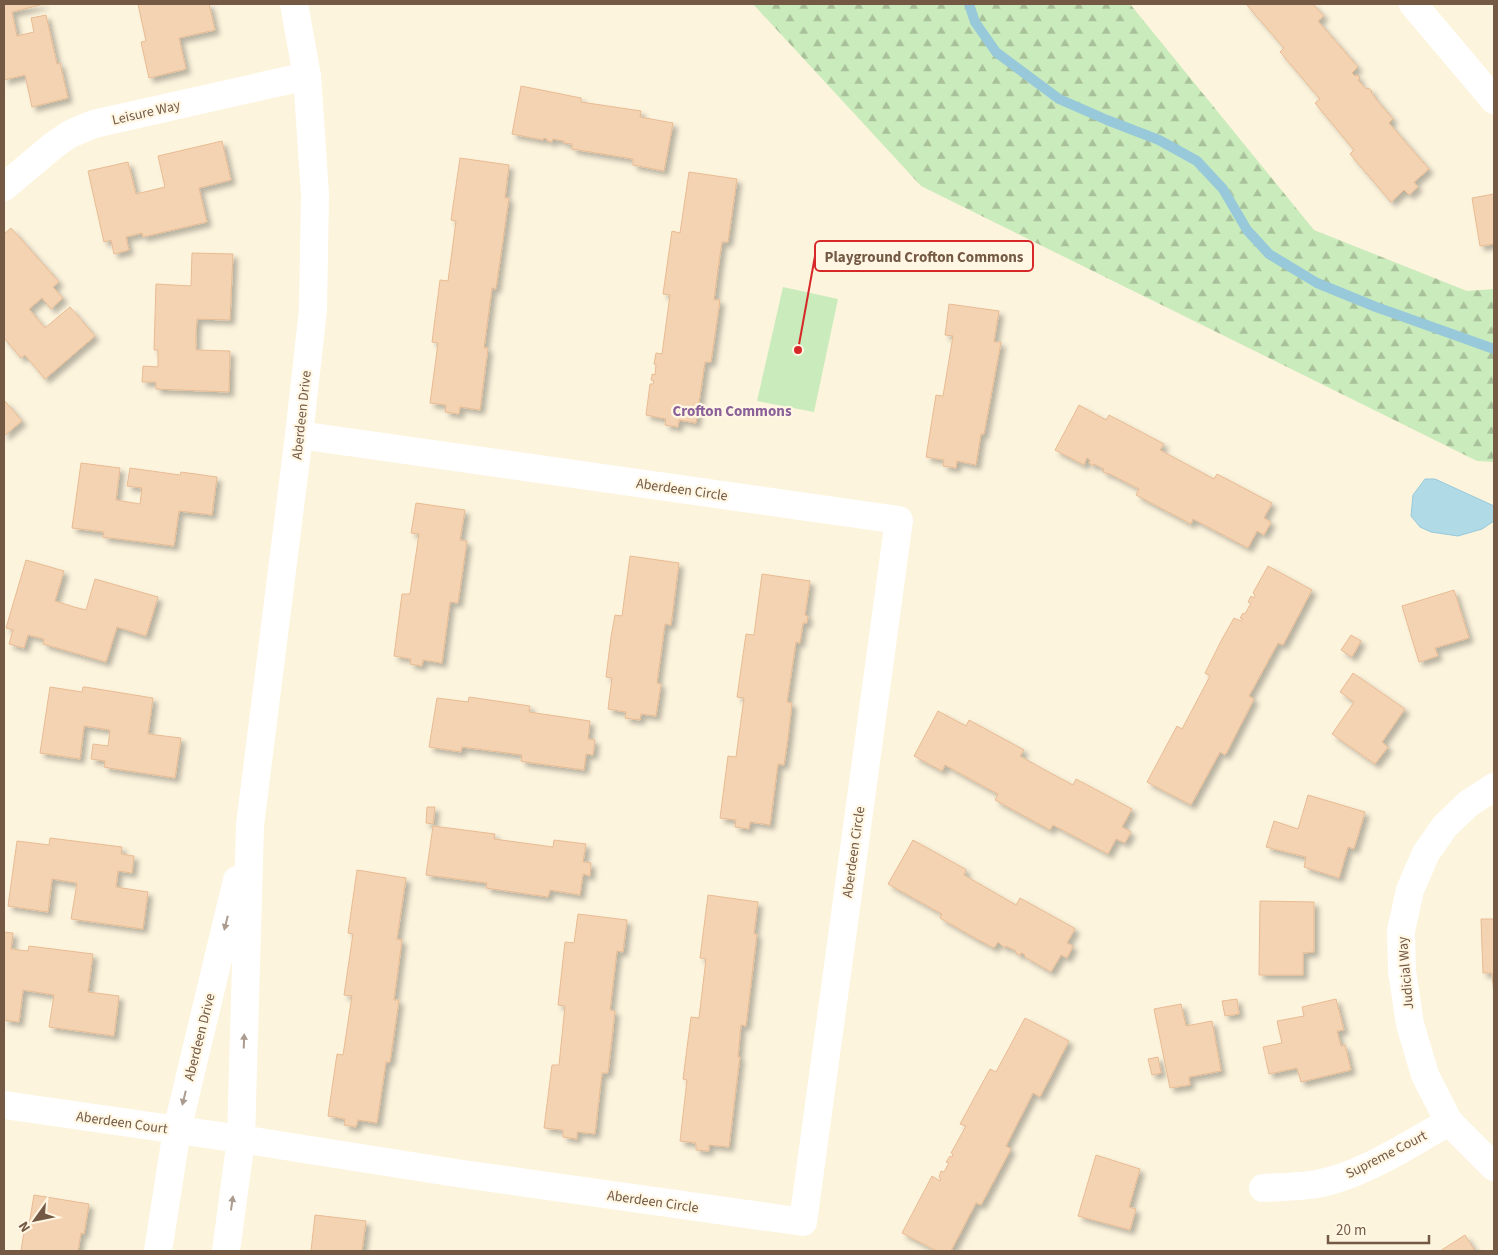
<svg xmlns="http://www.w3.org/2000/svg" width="1498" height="1255" viewBox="0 0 1498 1255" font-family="'Source Sans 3',sans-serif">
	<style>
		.forest { fill: url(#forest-firs) }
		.green { fill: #caebbb }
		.water { fill: #b1dae7; stroke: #97c9da }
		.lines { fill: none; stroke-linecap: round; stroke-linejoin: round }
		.stream { stroke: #97c9da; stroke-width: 10 }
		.building { fill: #f4d3b3; stroke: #e8bb93; filter: url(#shadow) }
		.minor { stroke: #fff; stroke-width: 28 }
		.oneway { fill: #ac9c8f }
		.labels { text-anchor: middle; stroke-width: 4.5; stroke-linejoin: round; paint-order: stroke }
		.street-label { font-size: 14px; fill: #745a45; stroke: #fff7e4 }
		.neighbourhood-label { font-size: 15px; font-weight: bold; fill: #8a6098; stroke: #fff7e4 }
		.leader { fill: none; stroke: #d62828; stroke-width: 2 }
		.callout-dot { fill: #d62828; stroke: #fff7e4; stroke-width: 2 }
		.callout { fill: #fff7e4; stroke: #d62828; stroke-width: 2 }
		.callout-label { font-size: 15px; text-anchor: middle; font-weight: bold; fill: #745a45 }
	</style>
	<defs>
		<pattern id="forest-firs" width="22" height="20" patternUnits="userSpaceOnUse" patternTransform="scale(1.25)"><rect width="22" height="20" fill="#caebbb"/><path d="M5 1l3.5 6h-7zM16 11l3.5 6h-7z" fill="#a9c19a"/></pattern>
		<filter id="shadow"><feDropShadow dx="4.5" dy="4.5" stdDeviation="2.5" flood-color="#0004"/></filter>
	</defs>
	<rect width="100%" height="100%" fill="#fdf4dd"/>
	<!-- forest -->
	<path class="forest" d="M753 4H1130L1314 230 1467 291 1494 289V462L1477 461 921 186Z"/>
	<!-- green -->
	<path class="green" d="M783 287 838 299 814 412 757 401Z"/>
	<!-- water -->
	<path class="water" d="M1425 479H1435L1494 506V521L1482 529 1458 536 1431 532 1420 527 1411 516 1413 495Z"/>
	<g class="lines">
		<!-- stream -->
		<path class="stream" d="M969 4 975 22 996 52 1059 99 1107 120 1159 140 1197 161 1223 189 1247 230 1269 254 1317 283 1376 307 1494 349"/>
	</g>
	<!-- building -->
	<g class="building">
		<path d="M4 4H44L12 12 17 36 34 32 31 18 46 15 57 64 60 63 68 98 32 107 25 75 4 80Z"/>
		<path d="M138 4H209L215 30 179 38 186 69 149 78 141 42 146 41Z"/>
		<path d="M1246 4H1313L1324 16 1318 21 1358 67 1352 73 1355 76 1357 75 1360 78 1358 80 1366 89 1368 88 1372 91 1371 92 1375 98 1393 119 1389 123 1429 169 1414 182 1418 187 1409 195 1404 190 1391 202 1350 154 1354 150 1315 103 1320 99 1281 53 1280 52 1284 48Z"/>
		<path d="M521 86 581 98V102L641 111 640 117 673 123 664 171 633 165V159L572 149V144L564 143V141L553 139 552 142 547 141V139L544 138 543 140 512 134Z"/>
		<path d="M222 141 231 180 199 188 207 222 143 237 142 233 126 237 129 250 114 254 111 240 104 242 88 171 128 162 136 194 165 187 158 156Z"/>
		<path d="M460 158 509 165 505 198H509L496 289 492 288 484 348H488L480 410 460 407 459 414 445 412 446 405 430 403 438 343 432 342 440 280 448 281 456 221 451 220Z"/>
		<path d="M689 172 737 179 728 242H722L718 269 714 300H720L711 362H705L696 423 679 420 678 427 665 425 666 419 646 415 650 384H653L654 381 651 380 652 376V374L655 375 656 364H654L656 353 662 354 670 295 663 294 672 231 680 233Z"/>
		<path d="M1494 194V244L1480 246 1472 198Z"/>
		<path d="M11 228 59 282 53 287 63 298 51 309 42 298 29 309 45 328 70 307 95 336 45 379 25 355 21 358 4 338V234Z"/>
		<path d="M192 253 233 254 230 320 197 319 196 332V350L230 351 229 392 156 389V382H142L143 366 158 367V350H154L156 284 191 286Z"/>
		<path d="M949 304 999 311 994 342H1001L984 434H981L976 465 957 461 956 468 943 466 944 460 926 457 936 395 943 396 953 336 945 335Z"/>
		<path d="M4 400 22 421 4 436Z"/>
		<path d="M1079 405 1106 420 1109 415 1164 444 1160 450 1214 479 1217 474 1272 503 1264 518 1271 522 1264 535 1257 531 1248 548 1193 519 1191 524 1136 495 1139 489 1108 473V474L1103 472 1104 469 1094 464 1093 466 1089 463 1090 460 1087 458 1084 465 1055 450Z"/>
		<path d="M81 463 120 468 116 500 140 504 142 488 127 486 130 468 180 475 181 472 217 477 212 515 179 511 174 546 103 537 104 532 72 528Z"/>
		<path d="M416 503 465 510 460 540 467 541 458 603 450 602 442 663 423 660 422 666 410 664 411 659 394 656 402 594H410L419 534 411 533Z"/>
		<path d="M630 556 679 563 671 625 665 624 657 683 661 684 656 716 641 714 640 720 625 718 626 712 608 709 612 678 606 677 611 637 615 615 622 616Z"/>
		<path d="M26 560 64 571 55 601 74 607 86 610 95 579 158 597 146 636 117 627 106 662 43 644 44 639 28 635 24 648 9 644 13 630 6 628Z"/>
		<path d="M1268 566 1312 590 1283 645 1278 643 1249 696 1254 699 1227 752 1225 755 1220 752 1191 805 1147 782 1177 726 1182 729 1210 676 1205 673 1221 641 1234 618 1241 621 1243 619 1240 618 1243 613 1245 614 1251 603 1248 602 1251 596 1254 598 1255 595 1253 593Z"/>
		<path d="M762 574 810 581 805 615 808 616 807 623H803L800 643 796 642 787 702 792 703 788 738 784 765 778 764 770 825 750 822 749 829 735 827 736 820 720 818 728 756 736 757 744 698 737 697 746 634 754 635Z"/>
		<path d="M1454 590 1469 638 1435 648 1438 656 1419 662 1402 606Z"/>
		<path d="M1351 635 1361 641 1352 657 1341 650Z"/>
		<path d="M1353 673 1405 709 1382 742 1388 747 1375 764 1332 734 1354 702 1340 692Z"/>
		<path d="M50 687 82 692 83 687H85L153 698 148 734 181 738 175 778 109 768 104 767 105 761 91 759 93 744 108 746 110 730 84 726 80 759 40 753Z"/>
		<path d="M469 697 530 706 529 712 590 721 588 739 595 740 593 755 586 754 584 770 525 762 521 761 522 755 462 747 461 752 429 747 437 698 468 702Z"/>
		<path d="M938 711 966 726 969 720 1024 750 1020 756 1043 769 1073 785 1076 779 1132 809 1122 827 1131 832 1125 843 1116 839 1108 854 1053 825 1050 830 995 800 998 794 972 780 945 765 942 771 914 756Z"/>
		<path d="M1308 795 1365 812 1354 849 1348 847 1339 878 1304 867 1306 857 1266 847 1274 821 1298 829Z"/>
		<path d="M427 807H435L433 824 426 823Z"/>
		<path d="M433 826 495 834 494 839 553 847 554 840 586 844 583 862 591 863 590 876 583 874 580 895 550 890 548 897 486 888 487 883 426 875Z"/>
		<path d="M50 838 122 847 121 854 134 856 132 873 118 871 116 887 148 892 143 929 71 919 77 883 52 879 48 912 8 906 17 841 49 845Z"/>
		<path d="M913 840 965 869 966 870 964 875 1016 905 1020 898 1074 928 1075 929 1067 943 1073 946 1067 958 1061 955 1051 972 1025 957 1024 954 1021 953 1020 956 1016 953V951L1006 946 1005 948 998 942 994 948 975 938 940 918 942 914 888 884Z"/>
		<path d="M357 870 406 878 397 939 402 940 394 1000H399L390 1062H386L377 1123 358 1120 356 1127 344 1125 345 1119 328 1116 337 1054 343 1055 352 996 344 995 353 934 348 933Z"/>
		<path d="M708 895 758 902 754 934H757L746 1026 741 1025 738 1057H740L739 1064 729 1147 709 1145V1151L696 1150V1143L680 1141 687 1080 683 1079 691 1017 699 1018 706 959 700 958Z"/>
		<path d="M1260 901 1314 902V952L1303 953V975H1259Z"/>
		<path d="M578 914 627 920 623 952 617 951 610 1010 615 1011 608 1073H602L595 1134 577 1132V1139L563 1137V1130L544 1128 552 1065H559L565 1006 558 1005 565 942 574 943Z"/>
		<path d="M1481 919H1494V996L1492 973H1483Z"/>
		<path d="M4 932 13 933 11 949 28 951 29 946 93 954 88 992 119 996 114 1036 49 1027 54 995 23 990 19 1022 4 1020Z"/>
		<path d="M1237 999 1239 1014 1225 1016 1222 1001Z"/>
		<path d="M1336 999 1344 1030 1337 1031 1341 1046 1345 1045 1351 1070 1301 1082 1297 1068 1269 1074 1263 1047 1282 1043 1277 1021 1304 1016 1302 1007Z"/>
		<path d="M1181 1004 1186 1026 1212 1021 1221 1071 1189 1077 1190 1085 1170 1088 1154 1009Z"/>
		<path d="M1025 1018 1069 1041 1040 1097 1033 1093 1006 1146 1011 1149 981 1205 976 1203 951 1251H937L902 1233 932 1176 940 1181 941 1179 939 1177 941 1171 944 1172 949 1163 946 1162 950 1156 952 1157 953 1154 951 1153 966 1126 960 1124 990 1069 996 1072Z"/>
		<path d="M1158 1057 1161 1073 1152 1075 1148 1059Z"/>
		<path d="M1096 1155 1140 1169 1129 1207 1136 1209 1130 1230 1078 1216Z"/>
		<path d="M34 1195 89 1204 84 1234 81 1233 78 1251H21L25 1225H29Z"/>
		<path d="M315 1215 366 1221 362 1251H311Z"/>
		<path d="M1465 1235 1475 1251H1439H1440Z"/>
	</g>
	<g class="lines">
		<!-- minor -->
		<g class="minor">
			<path d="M1413 4 1494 100"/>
			<path d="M4 187 54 145 70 134 94 124 307 76"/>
			<path d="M1494 787 1468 804 1445 826 1426 853 1410 890 1401 931 1402 971 1410 1024 1425 1075 1449 1122 1494 1167"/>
			<path d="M4 1105 241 1139 456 1173 803 1222 899 520 299 435"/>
			<path d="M1263 1188C1280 1187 1299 1187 1317 1184 1364 1175 1407 1145 1449 1122"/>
			<path d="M158 1251 177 1130 237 880"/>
			<path d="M226 1251 241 1139 250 825 299 435 313 310 315 194 307 76 294 4"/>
		</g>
	</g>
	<!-- one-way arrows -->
	<defs><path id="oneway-solid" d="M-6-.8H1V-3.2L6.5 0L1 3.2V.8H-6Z" transform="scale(1.25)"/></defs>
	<g class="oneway">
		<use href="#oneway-solid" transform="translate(226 923) rotate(104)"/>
		<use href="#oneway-solid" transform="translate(244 1041) rotate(-88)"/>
		<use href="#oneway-solid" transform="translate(184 1098) rotate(104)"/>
		<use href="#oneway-solid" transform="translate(232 1203) rotate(-82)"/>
	</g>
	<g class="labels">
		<!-- street labels -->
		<g class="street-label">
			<text transform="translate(146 112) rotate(-13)" y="5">Leisure Way</text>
			<text transform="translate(301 415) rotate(-84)" y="5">Aberdeen Drive</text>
			<text transform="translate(682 489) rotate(8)" y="5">Aberdeen Circle</text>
			<text transform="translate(853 852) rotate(-82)" y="5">Aberdeen Circle</text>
			<text transform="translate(1405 973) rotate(-95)" y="5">Judicial Way</text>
			<text transform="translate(199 1037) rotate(-76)" y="5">Aberdeen Drive</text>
			<text transform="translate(122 1122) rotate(8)" y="5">Aberdeen Court</text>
			<text transform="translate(1386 1154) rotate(-27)" y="5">Supreme Court</text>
			<text transform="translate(653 1201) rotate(8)" y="5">Aberdeen Circle</text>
		</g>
		<!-- neighbourhood labels -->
		<g class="neighbourhood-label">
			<text x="732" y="416">Crofton Commons</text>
		</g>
	</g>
	<!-- callouts -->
	<path class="leader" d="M798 350L815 256"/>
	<circle class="callout-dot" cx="798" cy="350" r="5"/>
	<rect class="callout" x="815" y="241" width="218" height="30" rx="5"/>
	<g class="callout-label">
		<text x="924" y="262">Playground Crofton Commons</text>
	</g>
	<!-- border -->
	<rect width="1498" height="1255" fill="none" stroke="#745a45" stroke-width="10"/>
	<!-- north arrow -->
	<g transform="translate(35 1220) rotate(237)" stroke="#fff7e4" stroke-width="4" paint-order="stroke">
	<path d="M0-4L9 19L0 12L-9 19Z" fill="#745a45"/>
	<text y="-8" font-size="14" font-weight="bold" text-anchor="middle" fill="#745a45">N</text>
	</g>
	<!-- scale -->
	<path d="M1328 1235v8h101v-8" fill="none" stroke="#745a45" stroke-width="2.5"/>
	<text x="1336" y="1235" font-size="15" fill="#745a45" stroke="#fff7e4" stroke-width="4" paint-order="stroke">20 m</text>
</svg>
